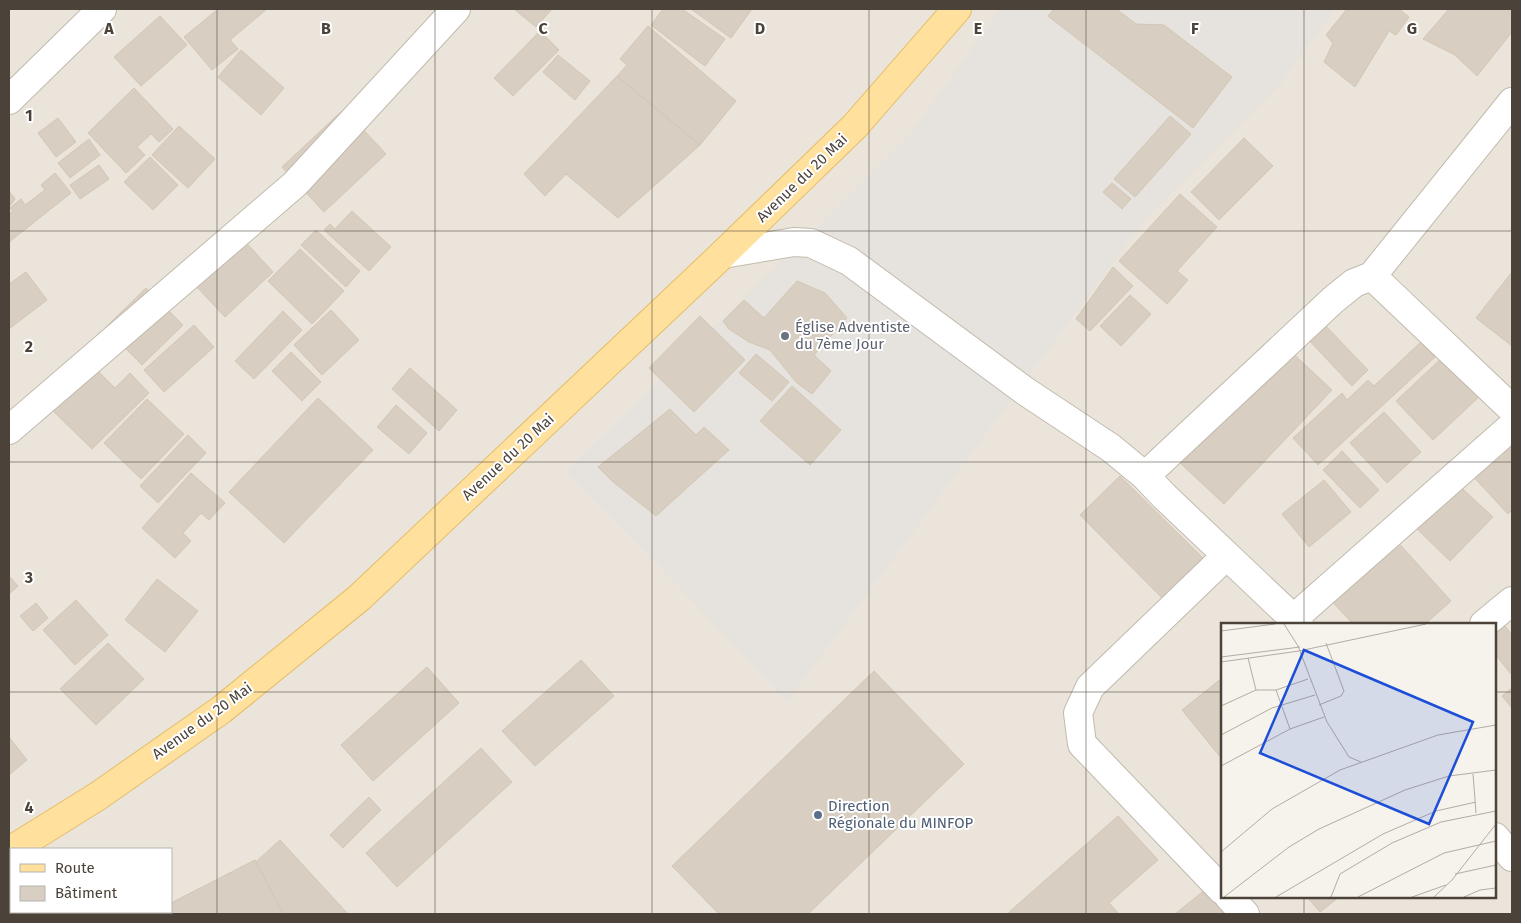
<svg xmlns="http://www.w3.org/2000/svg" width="1521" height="923" viewBox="0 0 1521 923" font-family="'Fira Sans',sans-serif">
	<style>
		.residential { fill: #eae4da; fill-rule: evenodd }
		.industrial { fill: #e6e2dd }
		.building { fill: #d8cec1; stroke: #d3c6b4 }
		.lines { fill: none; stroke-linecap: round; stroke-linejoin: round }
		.minor-casing { stroke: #c2baae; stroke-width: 30 }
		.major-casing { stroke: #e5bd6a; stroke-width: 30 }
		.minor { stroke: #fff; stroke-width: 28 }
		.major { stroke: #ffe09c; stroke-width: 28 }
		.grid { fill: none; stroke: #4b4339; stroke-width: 1; stroke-opacity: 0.55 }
		.worship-dot { fill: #6b7280; stroke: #fff; stroke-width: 2 }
		.service-dot { fill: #5c6f8a; stroke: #fff; stroke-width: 2 }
		.labels { text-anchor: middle; stroke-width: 4; stroke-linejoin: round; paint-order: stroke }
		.street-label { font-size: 15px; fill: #4b4339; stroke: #fff }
		.worship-label { font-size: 15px; fill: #5b616d; stroke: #fff; text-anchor: start }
		.service-label { font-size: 15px; fill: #4e5e75; stroke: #fff; text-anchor: start }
		.inset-road { fill: none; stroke: #b2aca4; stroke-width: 1 }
		.view { fill: #1d4ed8; fill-opacity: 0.15; stroke: #1d4ed8; stroke-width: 2.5 }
		.inset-edge { fill: none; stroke: #4b4339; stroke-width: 2.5 }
		.grid-label { font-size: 16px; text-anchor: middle; font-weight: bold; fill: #4b4339; stroke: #fff; stroke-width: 4; stroke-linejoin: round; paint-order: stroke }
	</style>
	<rect width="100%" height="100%" fill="#f6f2ec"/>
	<!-- residential -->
	<path class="residential" d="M9 9H1512V914H9ZM1222 624H1495V897H1222ZM11 849H171V912H11Z"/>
	<!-- industrial -->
	<path class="industrial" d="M1000 9H1335L1281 84 1144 221 787 702 646 552 565 472 819 225 911 133Z"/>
	<!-- building -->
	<g class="building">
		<path d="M218 9H267L230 40 238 49 212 70 184 37Z"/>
		<path d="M514 9H552L536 27Z"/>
		<path d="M663 9H682L725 39 705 66 651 25Z"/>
		<path d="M691 9H752L731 38Z"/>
		<path d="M1054 9H1116L1136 24 1164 25 1232 77 1193 128 1048 16Z"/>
		<path d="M1347 9H1399L1409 17 1396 35 1389 31 1355 87 1324 62 1333 43 1326 35Z"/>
		<path d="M1449 9H1512V32L1477 76 1455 55 1423 39Z"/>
		<path d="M160 16 187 45 141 86 114 57Z"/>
		<path d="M648 26 736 101 700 145 617 76 627 65 620 59Z"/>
		<path d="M540 31 559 50 513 96 494 78Z"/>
		<path d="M241 50 284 88 261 115 218 77Z"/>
		<path d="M558 55 590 81 575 100 543 72Z"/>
		<path d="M617 76 700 145 618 218 566 174 545 196 524 174Z"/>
		<path d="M134 88 173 129 159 142 151 134 137 147 145 155 126 173 88 133Z"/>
		<path d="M344 109 386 154 324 212 282 167Z"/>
		<path d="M1170 116 1191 134 1135 197 1114 179Z"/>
		<path d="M58 118 76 142 56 157 38 133Z"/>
		<path d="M179 126 215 159 188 188 152 155Z"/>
		<path d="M1244 138 1273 166 1219 220 1191 192Z"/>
		<path d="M89 139 100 155 70 178 58 163Z"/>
		<path d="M150 157 178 185 153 210 124 182Z"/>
		<path d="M99 165 109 179 80 199 70 185Z"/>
		<path d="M55 173 71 193 9 242V214L13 211 10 208 21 199 25 205 45 190 41 185Z"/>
		<path d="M1112 183 1131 199 1122 209 1103 192Z"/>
		<path d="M9 191 15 199 9 207Z"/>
		<path d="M1180 194 1217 227 1177 271 1188 280 1167 304 1119 261Z"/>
		<path d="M352 211 391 247 369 271 324 230 330 224 335 229Z"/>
		<path d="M230 225 273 272 225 317 181 270Z"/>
		<path d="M316 230 360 271 346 287 301 245Z"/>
		<path d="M300 249 344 291 312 324 268 281Z"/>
		<path d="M1113 267 1133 286 1090 331 1076 319Z"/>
		<path d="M26 272 47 300 9 329V284Z"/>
		<path d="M1512 272V346L1476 318Z"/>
		<path d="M797 281 825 293 847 318 814 355 831 371 812 394 796 382 770 350 749 342 729 329 723 321 744 300 764 318Z"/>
		<path d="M146 288 183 325 142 365 105 328Z"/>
		<path d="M1130 295 1151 314 1121 346 1100 326Z"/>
		<path d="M331 310 359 340 322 375 294 345Z"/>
		<path d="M283 311 302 330 254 379 235 361Z"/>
		<path d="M700 316 745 360 694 412 649 368Z"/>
		<path d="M1322 322 1368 370 1352 386 1306 337Z"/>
		<path d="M194 325 214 347 164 392 144 370Z"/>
		<path d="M1421 342 1435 357 1318 465 1293 438 1342 393 1347 400 1368 380 1374 386Z"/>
		<path d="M1286 347 1332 390 1224 504 1178 461Z"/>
		<path d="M291 352 321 382 302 401 272 371Z"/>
		<path d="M756 354 789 382 772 401 739 373Z"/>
		<path d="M1444 356 1481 395 1433 440 1396 401Z"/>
		<path d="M93 366 115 388 130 373 149 393 92 449 50 408Z"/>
		<path d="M410 368 457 410 439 431 392 389Z"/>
		<path d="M792 386 841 430 810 465 760 421Z"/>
		<path d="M318 398 373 450 284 543 229 492Z"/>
		<path d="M147 399 184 434 141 479 104 443Z"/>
		<path d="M396 405 427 433 409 454 377 427Z"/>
		<path d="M670 409 696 435 704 427 729 450 656 516 612 481 598 467Z"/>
		<path d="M1384 412 1421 452 1387 483 1350 443Z"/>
		<path d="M188 435 206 453 158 503 140 486Z"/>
		<path d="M1512 436V510L1508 514 1469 472Z"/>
		<path d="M1342 451 1379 490 1360 508 1323 470Z"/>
		<path d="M191 473 225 503 209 520 201 513 183 533 191 541 175 558 142 528Z"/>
		<path d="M1120 476 1204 559 1163 599 1080 515Z"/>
		<path d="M1324 480 1351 512 1309 547 1282 514Z"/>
		<path d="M1454 481 1493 517 1450 561 1412 524Z"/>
		<path d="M1393 537 1451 601 1425 624H1353L1327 596Z"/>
		<path d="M9 576 18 586 9 594Z"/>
		<path d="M157 579 198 611 165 652 125 620Z"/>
		<path d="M76 600 108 635 75 665 43 630Z"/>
		<path d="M36 603 48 618 33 631 20 616Z"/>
		<path d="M1501 621 1512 635V673L1511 674 1495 654V626Z"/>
		<path d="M108 643 144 679 96 725 60 689Z"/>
		<path d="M581 660 614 696 535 766 502 731Z"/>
		<path d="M427 667 459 703 373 781 341 745Z"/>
		<path d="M874 671 964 764 808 914H719L672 866Z"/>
		<path d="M1222 678V759L1182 710Z"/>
		<path d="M1512 688V708L1502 696Z"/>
		<path d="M9 737 27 760 9 775Z"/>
		<path d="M481 748 512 782 397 887 366 853Z"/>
		<path d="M369 797 381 810 343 848 330 835Z"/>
		<path d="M1118 816 1158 860 1109 903 1119 914H1007Z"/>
		<path d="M280 840 348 914H267L236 880Z"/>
		<path d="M255 860 283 914H150L155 912H171V903Z"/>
		<path d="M1211 885 1235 914H1175Z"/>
		<path d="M1307 897H1339L1320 912Z"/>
	</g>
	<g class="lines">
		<defs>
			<g id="minor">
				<path d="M9 100 102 9"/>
				<path d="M723 254 794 242 811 243 849 261 1025 391 1111 448 1145 476 1164 496 1299 624"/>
				<path d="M1372 276 1512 409"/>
				<path d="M9 430 295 184 456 9"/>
				<path d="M1145 476 1333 300 1354 283 1372 276 1512 102"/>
				<path d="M1293 619 1512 426"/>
				<path d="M1484 624 1512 601"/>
				<path d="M1495 837 1512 857"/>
				<path d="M1222 890 1082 744 1078 713 1090 687 1226 556"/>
				<path d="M1229 897 1245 914"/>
			</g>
			<path id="major" d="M13 849 98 796 221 710 359 598 723 254 855 126 957 9"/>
		</defs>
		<!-- minor casing -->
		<use href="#minor" class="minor-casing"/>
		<!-- major casing -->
		<use href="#major" class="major-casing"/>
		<!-- minor -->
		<use href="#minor" class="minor"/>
		<!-- major -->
		<use href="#major" class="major"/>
	</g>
	<!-- grid -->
	<path class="grid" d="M217 9V914M435 9V914M652 9V914M869 9V914M1086 9V914M1304 9V624M9 231H1512M9 462H1512M9 692H1222M1495 692H1512M1304 897V914"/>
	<!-- markers -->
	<circle class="worship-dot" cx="785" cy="336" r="5"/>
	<circle class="service-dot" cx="818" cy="815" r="5"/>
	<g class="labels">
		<!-- street labels -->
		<g class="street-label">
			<text transform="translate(802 178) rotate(-44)" y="5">Avenue du 20 Mai</text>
			<text transform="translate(508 457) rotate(-43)" y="5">Avenue du 20 Mai</text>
			<text transform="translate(202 721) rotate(-36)" y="5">Avenue du 20 Mai</text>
		</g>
		<!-- worship labels -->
		<g class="worship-label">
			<text x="795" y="332">Église Adventiste<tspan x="795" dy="17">du 7ème Jour</tspan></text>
		</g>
		<!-- service labels -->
		<g class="service-label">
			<text x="828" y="811">Direction<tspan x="828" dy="17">Régionale du MINFOP</tspan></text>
		</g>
	</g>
	<!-- overview -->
	<g transform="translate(1221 623)">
		<rect width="275" height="275" fill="#f6f2ec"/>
		<path class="inset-road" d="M63 1 77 23 106 99 128 134 140 139M0 8 54 1M0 34 79 24M27 35 35 67M0 39 78 28 205 1M55 67 69 106M98 82 120 73 123 68 105 20M0 83 35 67H55L87 56M0 112 51 85 94 72M0 143 69 106 103 94M252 151 255 190M0 229 51 186 119 147 217 112 275 102M234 251 275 242M3 274 68 224 98 206 184 167 228 153 275 147M55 274 162 211 215 188 255 179M110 274 119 251 171 220 220 199 275 188M137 274 223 230 275 218M191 274 225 262M213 274 231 257 275 201M243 274 259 267 275 265"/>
		<path class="view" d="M83 27 252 99 208 201 39 130Z"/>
		<rect width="275" height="275" class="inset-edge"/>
	</g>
	<g class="grid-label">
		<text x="109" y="34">A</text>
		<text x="326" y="34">B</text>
		<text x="543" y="34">C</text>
		<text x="760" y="34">D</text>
		<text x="978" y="34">E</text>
		<text x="1195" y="34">F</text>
		<text x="1412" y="34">G</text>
		<text x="29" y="121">1</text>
		<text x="29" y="352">2</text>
		<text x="29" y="583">3</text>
		<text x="29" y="813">4</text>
	</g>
	<!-- border -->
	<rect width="1521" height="923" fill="none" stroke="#4b4339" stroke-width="20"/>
	<!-- legend -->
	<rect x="10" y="848" width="162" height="65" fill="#ffffff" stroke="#b7b4b0"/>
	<rect x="20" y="864" width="25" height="8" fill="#ffe09c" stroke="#b7b4b0"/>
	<text x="55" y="873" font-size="15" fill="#4b4339">Route</text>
	<rect x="20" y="886" width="25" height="15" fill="#d8cec1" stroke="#b7b4b0"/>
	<text x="55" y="898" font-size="15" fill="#4b4339">Bâtiment</text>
</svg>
